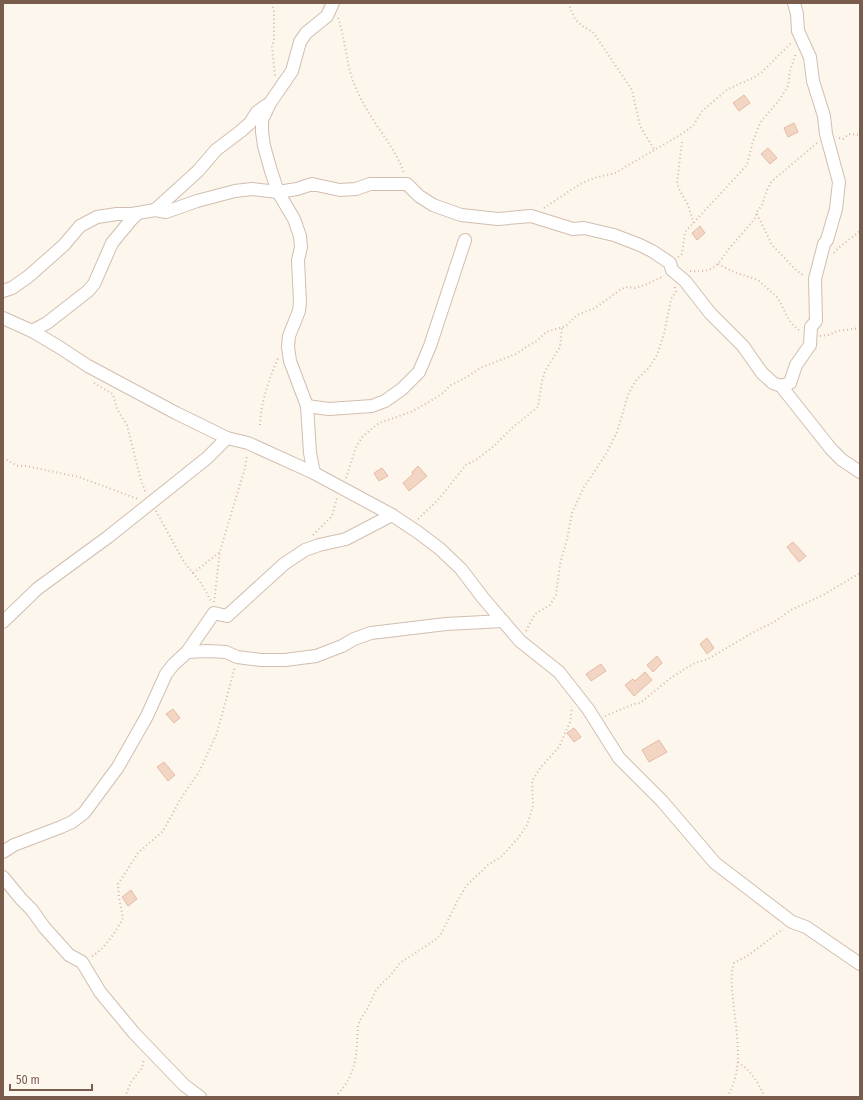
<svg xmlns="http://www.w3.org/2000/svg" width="863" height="1100" viewBox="0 0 863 1100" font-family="'Fira Sans Condensed',sans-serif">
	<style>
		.building { fill: #f3d5c3; stroke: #e6bba3 }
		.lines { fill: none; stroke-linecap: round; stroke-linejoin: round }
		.street-casing { stroke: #d1beb0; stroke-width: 14 }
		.path { stroke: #d9b8a5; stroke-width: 2; stroke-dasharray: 1 3; stroke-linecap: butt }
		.street { stroke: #fff; stroke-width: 12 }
	</style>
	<rect width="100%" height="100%" fill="#fdf6ec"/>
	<!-- building -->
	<g class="building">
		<path d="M744 95 750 103 739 111 733 103Z"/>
		<path d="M794 123 798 132 788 137 784 128Z"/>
		<path d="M768 148 777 158 770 164 761 154Z"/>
		<path d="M700 226 705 233 697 240 692 233Z"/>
		<path d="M418 466 427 476 409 491 403 483 413 474 412 472Z"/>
		<path d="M382 468 388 476 379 481 374 473Z"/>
		<path d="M793 542 806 556 799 562 787 547Z"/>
		<path d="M707 638 714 648 707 654 700 644Z"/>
		<path d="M657 656 662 663 653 672 647 665Z"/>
		<path d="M601 664 606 671 591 681 586 674Z"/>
		<path d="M645 672 652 680 634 696 625 685 633 679 635 681Z"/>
		<path d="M173 709 180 718 174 723 166 714Z"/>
		<path d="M574 728 581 737 574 742 567 733Z"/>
		<path d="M659 740 667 752 649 762 642 750Z"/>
		<path d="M164 762 175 775 168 781 157 767Z"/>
		<path d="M131 890 137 899 128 906 122 897Z"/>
	</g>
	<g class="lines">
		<defs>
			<g id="street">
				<path d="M155 210 198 171 216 150 241 131 250 123 257 112 267 105"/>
				<path d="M3 291 12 288 29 276 64 245 80 226 97 217 117 214H132L155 210 166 212 197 201 235 191 252 189 278 192 297 189 312 184 340 190 356 189 370 184H407L419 196 433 205 461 215 498 219 531 216 573 229 584 228 614 235 640 245 652 251 670 263 672 270 685 281 710 313 743 346 762 373 773 383 781 386 831 449 842 460 860 472"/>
				<path d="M3 318 32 331 59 347 88 366 176 413 227 438 248 443 314 473 392 515 419 533 440 549 461 569 483 598 520 641 559 672 588 709 619 758 662 801 715 863 792 922 806 927 860 964"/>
				<path d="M32 331 47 323 88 291 94 284 112 243 131 220 138 213"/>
				<path d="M781 386 790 383 796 365 810 345 811 327 816 321 815 279 824 244 827 240 836 209 839 182 826 134 824 116 813 81 810 57 798 31 797 14 794 3"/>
				<path d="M307 406 329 409 372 406 385 401 402 389 419 372 430 346 465 240"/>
				<path d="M314 473 310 453 307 406 290 361 288 347 289 336 299 311 300 302 298 260 301 247 300 236 294 219 278 192 271 171 264 146 262 132V120L270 103 292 71 300 42 306 33 327 16 333 3"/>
				<path d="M3 622 37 589 108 537 207 458 227 438"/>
				<path d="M187 652 208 651 226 652 237 657 261 660H285L316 656 342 646 354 639 371 633 446 624 503 621"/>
				<path d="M3 852 14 845 61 827 72 822 84 813 118 767 147 716 166 674 173 665 187 652 214 613 227 616 284 564 305 550 319 545 346 539 392 515"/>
				<path d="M3 877 21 899 32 910 44 927 69 955 82 962 100 992 134 1033 184 1085 200 1097"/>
			</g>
		</defs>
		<!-- street casing -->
		<use href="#street" class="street-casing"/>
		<!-- path -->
		<g class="path">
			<path d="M272 3 274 11V40L272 47 275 76"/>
			<path d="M568 3 575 19 582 26 593 32 632 90 640 126 654 149"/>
			<path d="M338 18C346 41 346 65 355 86 363 106 376 124 388 142 394 152 401 162 404 174"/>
			<path d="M839 138 843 139 849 134 860 135"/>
			<path d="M682 142 677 183 679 189 688 205 694 224"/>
			<path d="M544 208 580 184 594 178 615 173 680 135 693 126 702 111 716 99 728 89 753 78 762 72 791 43"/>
			<path d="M757 214 772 245 796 270 804 276"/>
			<path d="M834 253C841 244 851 239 860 231"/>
			<path d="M678 257 682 254 685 232 747 165 753 141 760 123 780 99 788 86 790 71 796 53"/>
			<path d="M718 264 734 272 758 280 778 298 789 320 793 325 800 331"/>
			<path d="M690 271C718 273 717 263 732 245 740 236 748 227 756 217V213L762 205 767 190 772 181 817 143"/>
			<path d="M820 336 828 335 838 331 860 328"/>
			<path d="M94 383 113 394 117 409 127 425 141 481 146 493"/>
			<path d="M260 425C261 401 269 380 278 358"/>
			<path d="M3 458 18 466H26L79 477 138 499"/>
			<path d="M346 478 356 447 363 436 379 423 411 412 437 397 443 393 451 385 467 377 480 368 516 354 526 347 537 341 546 332 566 326 577 315 595 308 620 290 626 287 635 288 645 285 664 276"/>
			<path d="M156 511 184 562 201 583 212 603"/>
			<path d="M418 519 438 500 466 465 476 460 494 446 513 427 538 407 542 381 545 371 560 347 562 328"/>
			<path d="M313 535 332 516 337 498"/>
			<path d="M193 573 220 552"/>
			<path d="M214 602 220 551 245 468 247 455"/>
			<path d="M526 631 535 614 550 605 556 595 560 564 567 539 572 513 584 487 606 454 617 432 628 395 632 387 637 379 649 368 657 355 664 334 671 299 676 292 675 287"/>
			<path d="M605 716 634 704 640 703 672 677 688 667 695 663 708 659 752 633 774 622 791 610 823 595 860 573"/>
			<path d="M92 956C104 950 117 930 123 918L119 898 118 884 138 853 163 831 181 798 199 772 217 733 235 667"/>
			<path d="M738 1062C751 1071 758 1082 765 1097"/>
			<path d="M125 1097 131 1082 142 1068 144 1059"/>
			<path d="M335 1097C358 1074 356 1055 358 1025L360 1020 368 1008 376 990 382 983 391 975 400 963 435 940 441 934 460 896 467 885 488 865 502 856 519 837 527 825 533 806 532 781 541 767 559 747 570 722 572 707"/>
			<path d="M727 1097C745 1069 736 1031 733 1000 732 986 730 976 734 963L749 955 783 929"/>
		</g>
		<!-- street -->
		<use href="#street" class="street"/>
	</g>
	<!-- border -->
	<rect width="863" height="1100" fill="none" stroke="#7a5c4d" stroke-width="8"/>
	<!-- scale -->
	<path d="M10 1084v6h82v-6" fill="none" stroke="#7a5c4d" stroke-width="2"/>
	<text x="16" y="1084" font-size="12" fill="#7a5c4d" stroke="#fffaf3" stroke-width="3" paint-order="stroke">50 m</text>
</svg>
